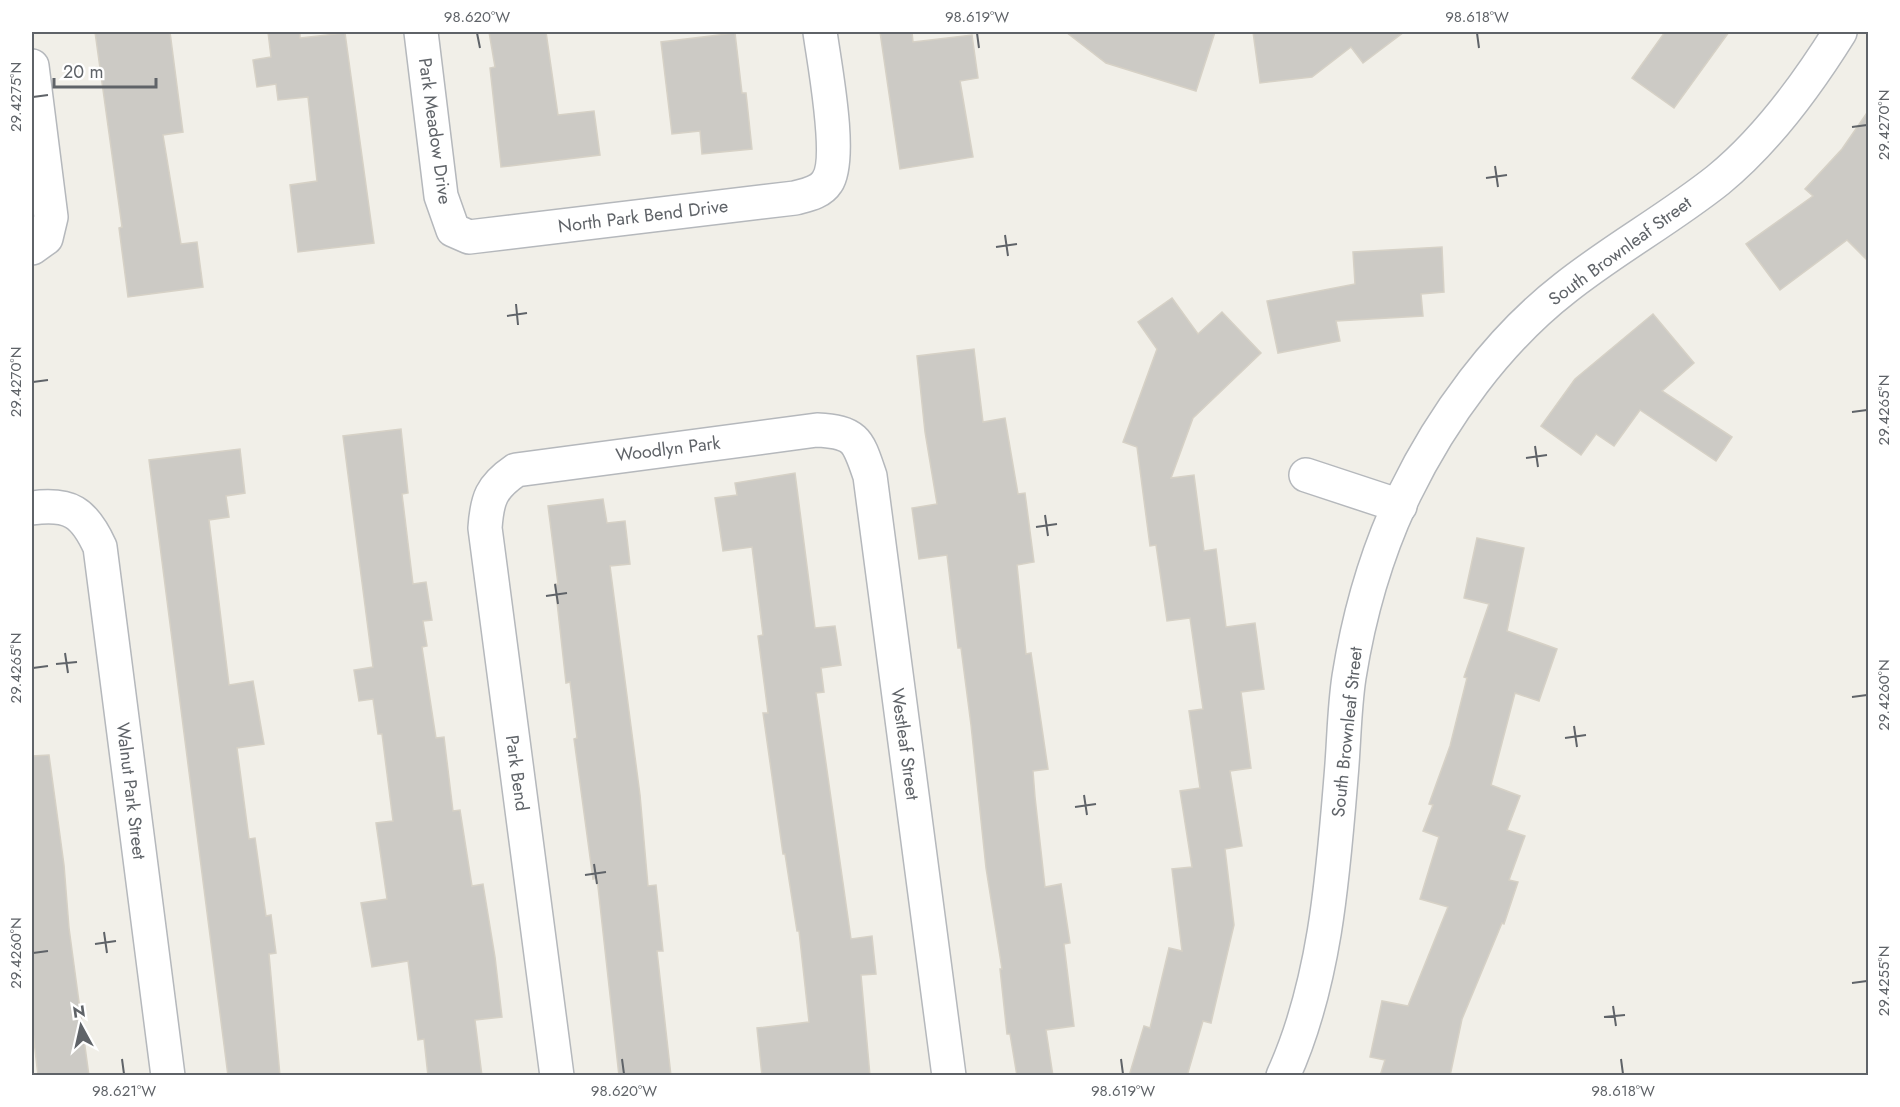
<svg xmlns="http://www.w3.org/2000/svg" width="1900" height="1107" viewBox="0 0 1900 1107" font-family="Jost,sans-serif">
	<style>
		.building { fill: #cccac5; stroke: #d6d1c6; stroke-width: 1.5 }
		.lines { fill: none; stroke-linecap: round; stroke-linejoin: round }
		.minor-casing { stroke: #b5b8bc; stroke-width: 36 }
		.minor { stroke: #fff; stroke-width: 33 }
		.ticks { fill: none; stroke: #5f6368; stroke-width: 2 }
		.labels { text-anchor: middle; stroke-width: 4.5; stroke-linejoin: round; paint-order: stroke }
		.street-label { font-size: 18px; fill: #5f6368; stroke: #fff }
		.neatline { fill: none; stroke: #5f6368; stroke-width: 2 }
		.ticks-label { font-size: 15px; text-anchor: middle; fill: #5f6368 }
	</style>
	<rect width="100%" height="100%" fill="#f1efe8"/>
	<!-- building -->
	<g class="building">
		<path d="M95 32H170L183 132 163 135 181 244 197 242 203 287 128 297 119 228 122 227Z"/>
		<path d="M268 32H300V38L345 33 374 243 298 252 290 185 317 181 308 97 278 100 276 84 257 87 253 60 271 57Z"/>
		<path d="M489 32H546L558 115 594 111 600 155 501 167 490 68 495 67Z"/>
		<path d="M880 32H912L913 42 972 35 978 78 960 81 973 157 900 169Z"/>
		<path d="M1066 32H1215L1196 91 1106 63Z"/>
		<path d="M1253 32H1404L1363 63 1351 47 1312 77 1260 83Z"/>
		<path d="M1665 32H1729L1674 108 1632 78Z"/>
		<path d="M735 33 742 93H746L752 149 702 154 700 131 672 134 661 42Z"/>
		<path d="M1869 110V262L1847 240 1780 290 1746 244 1813 196 1805 189 1842 149Z"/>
		<path d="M1442 247 1444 292 1421 294 1423 316 1336 321 1340 341 1278 353 1267 301 1355 284 1353 252Z"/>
		<path d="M1172 298 1198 334 1222 312 1261 353 1193 418 1171 478 1194 475 1204 551 1216 549 1226 627 1255 623 1264 689 1241 692 1251 768 1230 771 1242 846 1225 849 1234 925 1211 1023 1203 1021 1187 1076H1129L1144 1026 1150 1028 1169 948 1182 951 1172 869 1192 867 1180 791 1200 788 1189 711 1203 709 1190 618 1167 621 1156 545 1150 546 1137 447 1123 442 1157 349 1138 322Z"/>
		<path d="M1653 314 1694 363 1662 391 1732 437 1716 461 1640 410 1614 446 1596 434 1581 455 1541 426 1575 379Z"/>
		<path d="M974 349 983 422 1005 418 1018 494 1025 493 1034 562 1017 565 1026 654 1031 653 1048 769 1033 771 1035 797 1045 887 1061 884 1070 943 1064 944 1074 1026 1046 1030 1053 1076H1017L1010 1034H1007L1000 969H1002L986 868 971 725 961 648H958L947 555 919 559 912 508 937 504 925 432 917 356Z"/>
		<path d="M401 429 408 493 402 494 413 584 426 582 432 620 423 621 427 646 422 647 436 738 444 737 453 811 460 810 472 886 483 884 495 957 502 1017 475 1020 482 1076H428L424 1039 418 1040 408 961 372 967 361 903 387 899 376 823 393 821 382 734H378L373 699 359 701 354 670 373 667 343 436Z"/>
		<path d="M240 449 245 493 226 496 229 517 209 520 229 685 253 681 264 744 237 748 249 839 255 838 266 916 271 915 276 953 269 954 280 1076H228L149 460Z"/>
		<path d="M795 473 815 628 835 626 841 665 821 668 824 692 816 693 851 939 872 936 876 974 861 975 870 1076H762L757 1028 809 1022 799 931H797L785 854H783L763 713H768L758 636 763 635 752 547 723 551 715 498 737 495 735 483Z"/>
		<path d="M603 499 607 523 625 521 630 564 610 566 640 795 648 886 656 885 663 951H657L671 1076H619L597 878 593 879 574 739 577 738 570 682 566 683 555 584H558L548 506Z"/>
		<path d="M1477 538 1524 548 1507 631 1557 649 1539 701 1515 693 1491 785 1520 796 1507 830 1525 836 1509 880 1518 882 1504 924 1502 923 1462 1019 1450 1076H1380L1385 1060 1370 1057 1382 1001 1408 1006 1448 907 1420 899 1439 837 1423 831 1433 805 1429 804 1450 746 1467 678 1464 677 1489 604 1464 598Z"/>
		<path d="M49 755 64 865 69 928 89 1076H38L32 1023V756Z"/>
	</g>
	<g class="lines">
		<defs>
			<g id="minor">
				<path d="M421 32 441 196 453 230 469 237 795 198C806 195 820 193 827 182 843 159 824 62 820 32"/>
				<path d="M32 66 51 217 46 238 32 248"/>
				<path d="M1306 475 1400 506"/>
				<path d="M32 508C70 503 84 512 100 547L168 1076"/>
				<path d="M557 1076 485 528C487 499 491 487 516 470L817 430C857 432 858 441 870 476L949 1076"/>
				<path d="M1283 1076C1325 984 1333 876 1341 777 1344 744 1344 710 1349 677 1359 614 1377 551 1405 493 1442 417 1498 340 1565 288 1614 249 1669 219 1718 180 1767 140 1807 85 1840 32"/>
			</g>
		</defs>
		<!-- minor casing -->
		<use href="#minor" class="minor-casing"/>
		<!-- minor -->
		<use href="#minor" class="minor"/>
	</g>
	<!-- ticks -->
	<path class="ticks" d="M477 33 480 48M977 33 979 48M1477 33 1479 48M33 97 48 95M1852 127 1867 125M1495 166 1498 187M1486 178 1507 175M1005 235 1008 256M996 247 1017 244M516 304 518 325M507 316 527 313M33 382 48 380M1852 412 1867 410M1535 446 1538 467M1526 458 1547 455M1045 515 1048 536M1036 527 1057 524M555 584 558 604M546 596 567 593M65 653 68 673M56 664 77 662M33 668 48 666M1852 697 1867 695M1574 726 1577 747M1565 738 1586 735M1084 795 1087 815M1075 807 1096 804M594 864 597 884M585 875 606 872M104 932 107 953M95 944 116 941M33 953 48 951M1852 983 1867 981M1613 1006 1616 1026M1604 1017 1625 1015M122 1059 124 1074M622 1059 624 1074M1121 1059 1123 1074M1621 1059 1623 1074"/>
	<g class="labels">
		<!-- street labels -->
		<g class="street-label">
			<text transform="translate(435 131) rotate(82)" y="6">Park Meadow Drive</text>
			<text transform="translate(643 216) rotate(-7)" y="6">North Park Bend Drive</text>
			<text transform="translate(1620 251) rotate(-36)" y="6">South Brownleaf Street</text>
			<text transform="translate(668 449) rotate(-7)" y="6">Woodlyn Park</text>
			<text transform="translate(1347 732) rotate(-84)" y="6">South Brownleaf Street</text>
			<text transform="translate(905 744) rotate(82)" y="6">Westleaf Street</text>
			<text transform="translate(517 773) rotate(82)" y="6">Park Bend</text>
			<text transform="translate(131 791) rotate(83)" y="6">Walnut Park Street</text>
		</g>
	</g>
	<!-- border -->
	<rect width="1900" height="1107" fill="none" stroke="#ffffff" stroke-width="66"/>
	<!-- north arrow -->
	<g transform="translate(81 1026) rotate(352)" stroke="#ffffff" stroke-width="4.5" paint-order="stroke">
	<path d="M0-4.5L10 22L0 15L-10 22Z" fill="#5f6368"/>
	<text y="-9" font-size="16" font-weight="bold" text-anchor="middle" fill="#5f6368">N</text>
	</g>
	<!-- scale -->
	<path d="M54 78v9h102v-9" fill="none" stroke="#5f6368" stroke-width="3"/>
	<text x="63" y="78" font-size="18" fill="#5f6368" stroke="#ffffff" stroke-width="4.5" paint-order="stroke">20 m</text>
	<rect x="33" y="33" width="1834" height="1041" class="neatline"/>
	<g class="ticks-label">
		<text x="477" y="22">98.620°W</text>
		<text x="977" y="22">98.619°W</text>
		<text x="1477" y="22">98.618°W</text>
		<text transform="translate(16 97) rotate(-90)" y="5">29.4275°N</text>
		<text transform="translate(1884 125) rotate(-90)" y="5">29.4270°N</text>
		<text transform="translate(16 382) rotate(-90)" y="5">29.4270°N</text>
		<text transform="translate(1884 410) rotate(-90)" y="5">29.4265°N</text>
		<text transform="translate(16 668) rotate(-90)" y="5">29.4265°N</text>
		<text transform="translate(1884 695) rotate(-90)" y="5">29.4260°N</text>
		<text transform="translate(16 953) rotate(-90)" y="5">29.4260°N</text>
		<text transform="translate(1884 981) rotate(-90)" y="5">29.4255°N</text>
		<text x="124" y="1096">98.621°W</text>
		<text x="624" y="1096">98.620°W</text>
		<text x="1123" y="1096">98.619°W</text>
		<text x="1623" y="1096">98.618°W</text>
	</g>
</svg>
